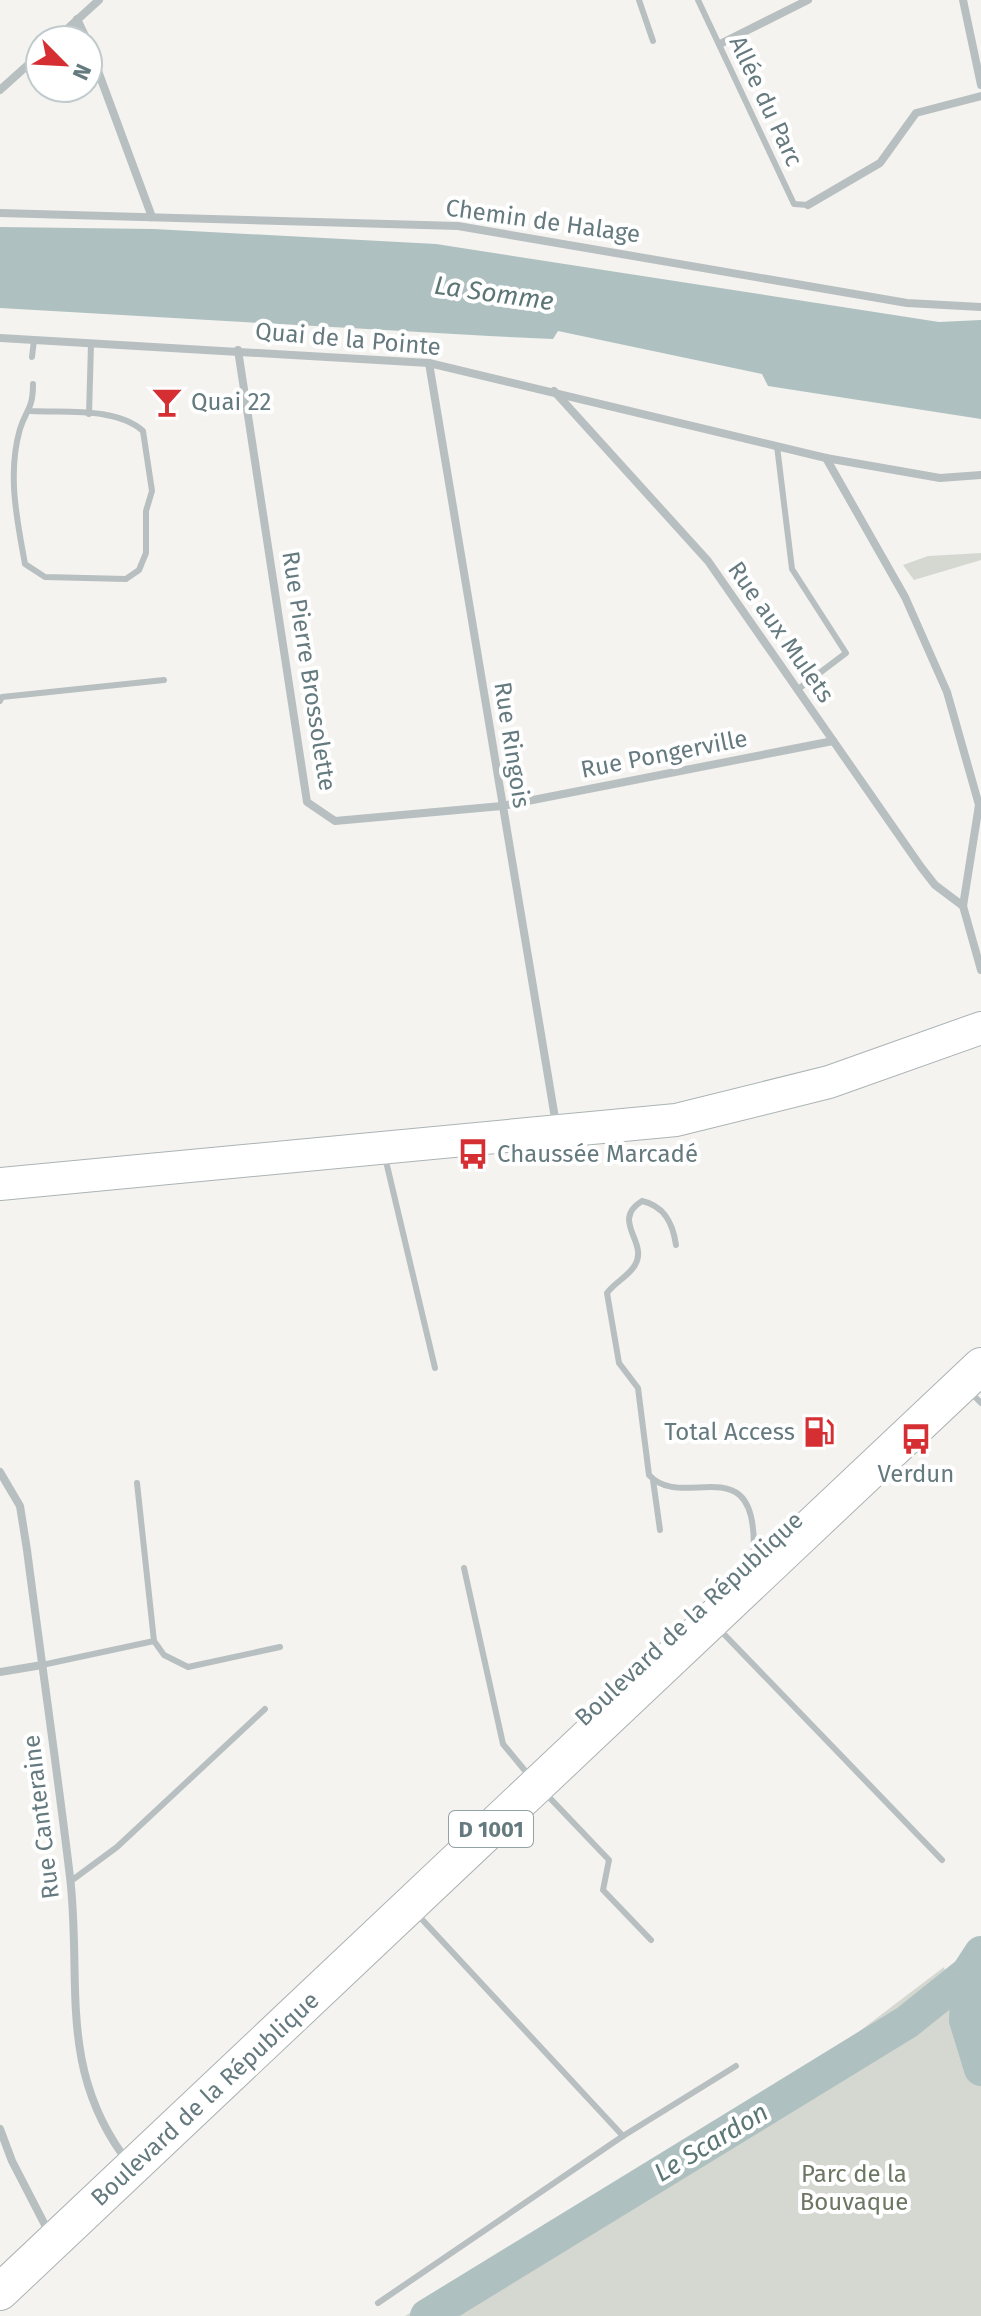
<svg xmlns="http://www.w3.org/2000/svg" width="981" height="2316" viewBox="0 0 981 2316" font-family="'Fira Sans',sans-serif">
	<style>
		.green { fill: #d5d8d0 }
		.water { fill: #afc0c0 }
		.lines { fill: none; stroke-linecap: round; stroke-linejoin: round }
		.river { stroke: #afc0c0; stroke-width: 34 }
		.secondary-casing { stroke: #abb3b5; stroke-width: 34 }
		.primary-casing { stroke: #acb3b5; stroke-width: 38 }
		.lane { stroke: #b8bfc0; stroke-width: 6 }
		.street { stroke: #b8bfc0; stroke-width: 8 }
		.secondary { stroke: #fff; stroke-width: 32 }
		.primary { stroke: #fff; stroke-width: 36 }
		.labels { text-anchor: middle; stroke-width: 8; stroke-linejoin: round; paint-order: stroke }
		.shield { fill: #fff; stroke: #93a2a5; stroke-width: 2 }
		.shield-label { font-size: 22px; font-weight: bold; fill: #657a7f }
		.street-label { font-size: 24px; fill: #657a7f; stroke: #fff }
		.poi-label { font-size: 24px; fill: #657a7f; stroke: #fff; text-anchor: start }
		.park-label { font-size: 24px; fill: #6c7763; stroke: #fff }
		.water-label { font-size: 26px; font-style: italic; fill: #5c7676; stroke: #fff }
	</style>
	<rect width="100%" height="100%" fill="#f4f3f0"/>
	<!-- green -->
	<g class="green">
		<path d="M981 553V560L914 580 903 565 928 556Z"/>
		<path d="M944 1967 971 2072 981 2085V2316H405L832 2052Z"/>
	</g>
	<!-- water -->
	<path class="water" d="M0 227 154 229 436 244 939 322 981 320V419L768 386 762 374 558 331 553 339 489 336 0 308Z"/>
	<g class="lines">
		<!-- river -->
		<g class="river">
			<path d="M968 1973 966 2020 981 2069"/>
			<path d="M427 2316 907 2022 968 1973 981 1953"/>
		</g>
		<defs>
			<path id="secondary" d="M0 1184 676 1120 829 1082 981 1028"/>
			<path id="primary" d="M0 2292 981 1366"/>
		</defs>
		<!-- secondary casing -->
		<use href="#secondary" class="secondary-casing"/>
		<!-- primary casing -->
		<use href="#primary" class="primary-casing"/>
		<!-- lane -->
		<g class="lane">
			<path d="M639 0 653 41"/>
			<path d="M698 0 794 204 808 205"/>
			<path d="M32 357 34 340"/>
			<path d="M31 411C66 413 116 407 143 431L152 491 146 511V553L139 570 126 579 45 577 25 564C17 520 7 474 20 429 26 409 33 410 33 384"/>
			<path d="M89 414 91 344"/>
			<path d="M777 446 792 569 846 653 797 690"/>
			<path d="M0 701 2 697 164 680"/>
			<path d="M385 1157 435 1368"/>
			<path d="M676 1245C673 1224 665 1206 642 1201 610 1221 649 1242 635 1265 629 1276 615 1282 607 1293L619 1363 638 1388 649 1475C684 1514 763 1439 753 1564"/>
			<path d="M971 1393 981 1403"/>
			<path d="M653 1480 660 1530"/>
			<path d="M464 1568 503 1744 531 1778"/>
			<path d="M719 1629 942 1860"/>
			<path d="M154 1641 164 1655 188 1667 280 1647"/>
			<path d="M42 1665 154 1641 137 1483"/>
			<path d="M547 1795 609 1860 603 1890 651 1940"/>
			<path d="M71 1881 117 1847 265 1709"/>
			<path d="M623 2136 736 2066"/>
			<path d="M378 2303 623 2136 417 1914"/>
		</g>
		<!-- street -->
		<g class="street">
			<path d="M963 0 981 85"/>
			<path d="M77 19 87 40"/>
			<path d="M55 40 99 0"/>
			<path d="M88 44 152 217"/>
			<path d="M720 44 808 0"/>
			<path d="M0 90 40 54"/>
			<path d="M808 205 880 163 916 113 981 96"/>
			<path d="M0 213 458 226 907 303 981 307"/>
			<path d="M0 338 429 363 826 458 940 478 981 475"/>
			<path d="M238 350 307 802 335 821 502 806 833 741"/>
			<path d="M429 363 556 1124"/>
			<path d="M554 391 708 561 921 867 935 885 963 906"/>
			<path d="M826 458 905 597 947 692 979 805 963 906 981 970"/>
			<path d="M0 1472 20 1506 27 1550C41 1659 57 1768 70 1877 82 1978 58 2064 122 2154"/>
			<path d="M0 1672 42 1665"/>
			<path d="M0 2129 12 2161 45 2225"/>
		</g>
		<!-- secondary -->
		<use href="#secondary" class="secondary"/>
		<!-- primary -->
		<use href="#primary" class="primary"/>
	</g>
	<!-- icons -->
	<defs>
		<symbol id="bar-bare" viewBox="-9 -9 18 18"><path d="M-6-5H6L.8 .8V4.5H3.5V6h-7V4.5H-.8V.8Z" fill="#d52f33" stroke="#fff" stroke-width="2.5" paint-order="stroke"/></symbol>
		<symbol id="bus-bare" viewBox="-9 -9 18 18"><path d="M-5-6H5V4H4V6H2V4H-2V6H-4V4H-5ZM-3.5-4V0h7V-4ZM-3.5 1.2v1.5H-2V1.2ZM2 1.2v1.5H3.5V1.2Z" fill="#d52f33" stroke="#fff" stroke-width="2.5" paint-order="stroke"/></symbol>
		<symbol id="fuel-bare" viewBox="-9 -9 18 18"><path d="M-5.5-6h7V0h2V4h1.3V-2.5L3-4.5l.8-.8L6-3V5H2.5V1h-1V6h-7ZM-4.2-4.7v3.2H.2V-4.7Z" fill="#d52f33" stroke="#fff" stroke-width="2.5" paint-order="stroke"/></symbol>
	</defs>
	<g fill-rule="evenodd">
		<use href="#bar-bare" x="145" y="380" width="44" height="44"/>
		<use href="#bus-bare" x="451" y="1132" width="44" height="44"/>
		<use href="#fuel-bare" x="797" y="1410" width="44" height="44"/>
		<use href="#bus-bare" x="894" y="1417" width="44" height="44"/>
	</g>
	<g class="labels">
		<!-- shield labels -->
		<rect class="shield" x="449" y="1811" width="84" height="36" rx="6"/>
		<g class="shield-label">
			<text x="491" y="1837">D 1001</text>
		</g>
		<!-- street labels -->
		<g class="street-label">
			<text transform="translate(766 101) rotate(65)" y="8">Allée du Parc</text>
			<text transform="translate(543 221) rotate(8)" y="8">Chemin de Halage</text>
			<text transform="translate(348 339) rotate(5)" y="8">Quai de la Pointe</text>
			<text transform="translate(781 632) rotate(55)" y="8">Rue aux Mulets</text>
			<text transform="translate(309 671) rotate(81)" y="8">Rue Pierre Brossolette</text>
			<text transform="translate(512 745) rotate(81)" y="8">Rue Ringois</text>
			<text transform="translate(664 754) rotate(-11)" y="8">Rue Pongerville</text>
			<text transform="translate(689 1619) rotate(-43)" y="8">Boulevard de la République</text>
			<text transform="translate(41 1817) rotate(-97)" y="8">Rue Canteraine</text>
			<text transform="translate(205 2099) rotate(-43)" y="8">Boulevard de la République</text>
		</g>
		<!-- poi labels -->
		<g class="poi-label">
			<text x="191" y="410">Quai 22</text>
			<text x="497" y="1162">Chaussée Marcadé</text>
			<text x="795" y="1440" text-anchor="end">Total Access</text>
			<text x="916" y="1482" text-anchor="middle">Verdun</text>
		</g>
		<!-- park labels -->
		<g class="park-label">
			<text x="854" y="2182">Parc de la<tspan x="854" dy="28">Bouvaque</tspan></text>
		</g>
		<!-- water labels -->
		<g class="water-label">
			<text transform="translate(494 293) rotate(8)" y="9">La Somme</text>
			<text transform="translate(711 2142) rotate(-31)" y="9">Le Scardon</text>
		</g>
	</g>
	<!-- north arrow -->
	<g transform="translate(64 64) rotate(114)"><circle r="38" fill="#ffffff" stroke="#c1cacc" stroke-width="2"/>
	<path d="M0-6L14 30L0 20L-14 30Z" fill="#d52f33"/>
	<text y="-12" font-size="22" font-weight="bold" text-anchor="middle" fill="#657a7f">N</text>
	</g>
</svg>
